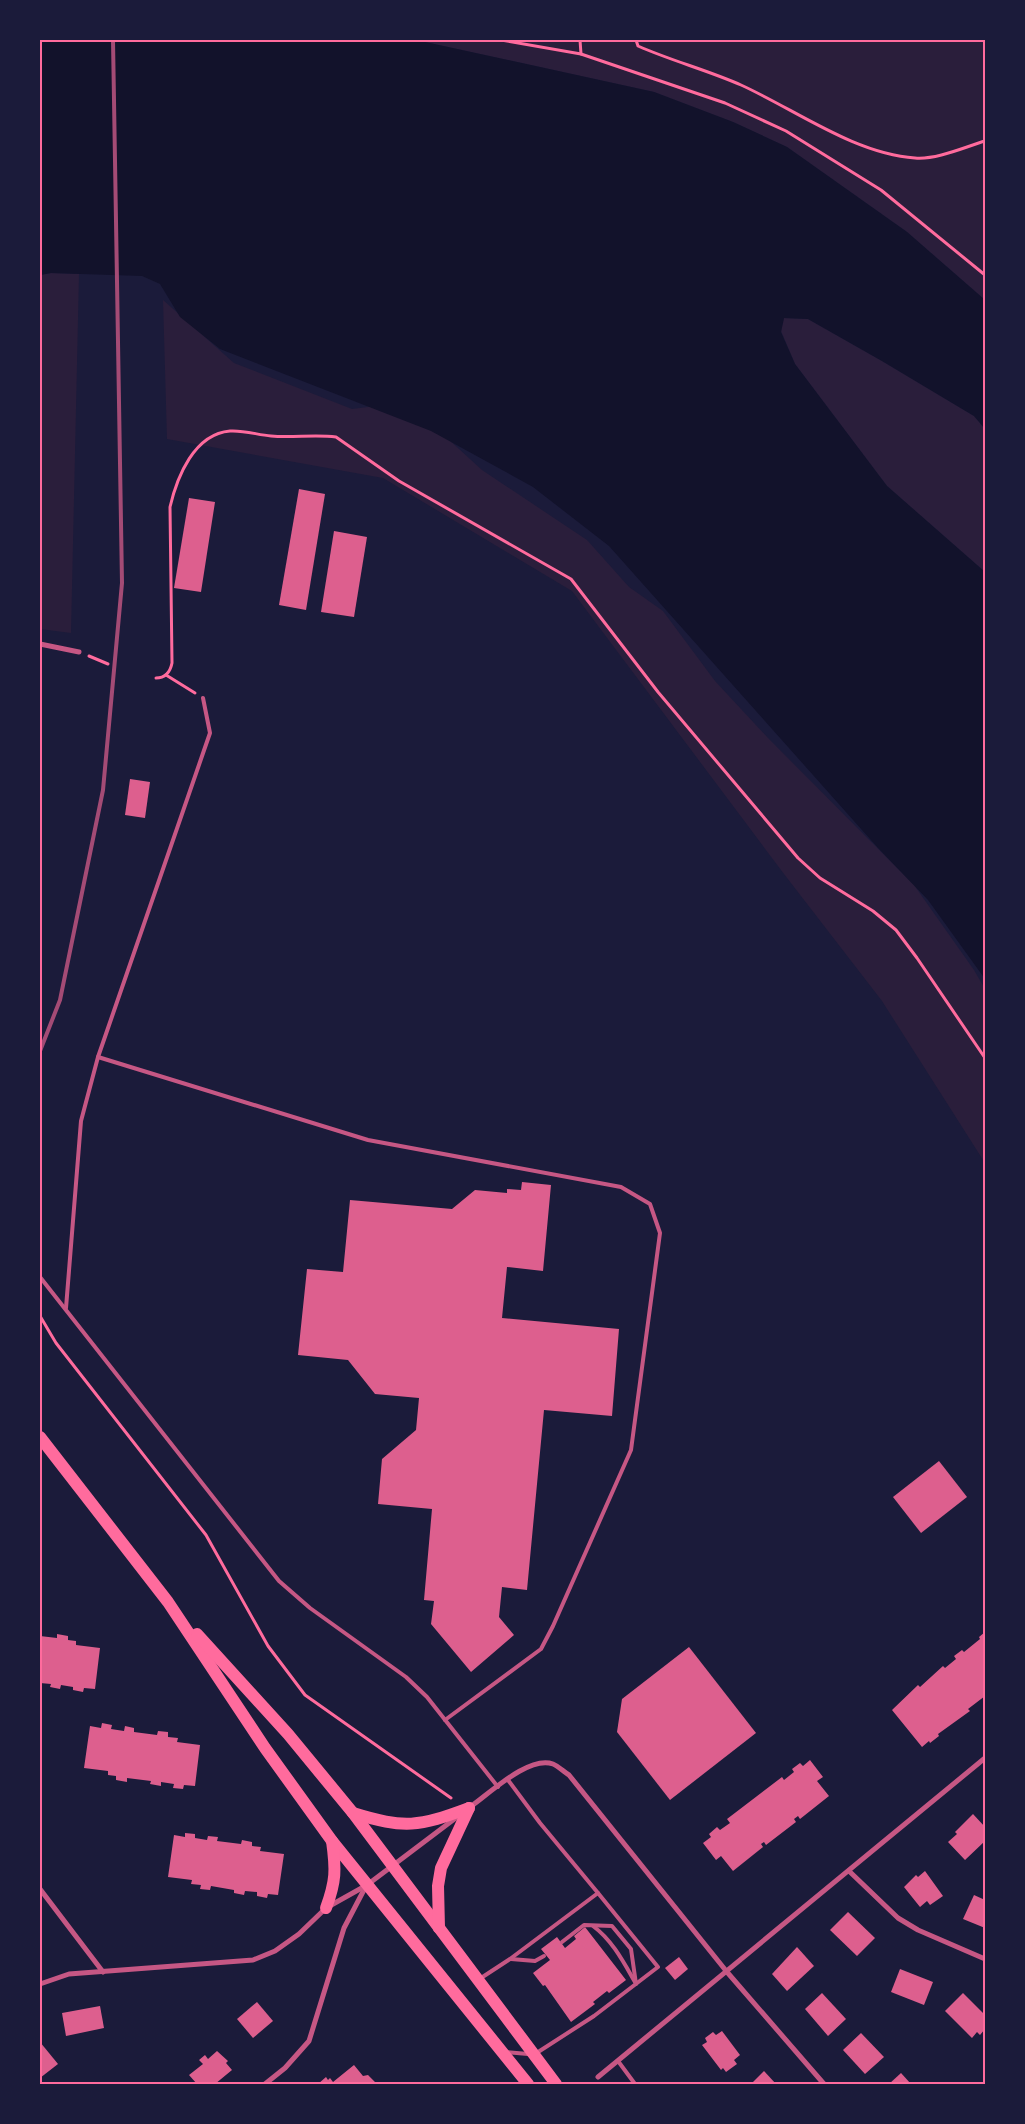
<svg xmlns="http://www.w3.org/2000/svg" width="1025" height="2124" viewBox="0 0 1025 2124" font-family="'Open Sans',sans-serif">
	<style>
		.green { fill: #2a1e3b }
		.water { fill: #12122b }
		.building { fill: #dd5f8e }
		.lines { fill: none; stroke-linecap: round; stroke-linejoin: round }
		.path { stroke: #ff6b9d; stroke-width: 3 }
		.service { stroke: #c65784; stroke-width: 4 }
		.minor { stroke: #c65784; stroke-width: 5 }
		.primary { stroke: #ff6b9d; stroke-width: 12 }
		.rail { stroke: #a44b75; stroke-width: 4 }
		.neatline { fill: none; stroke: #ff6b9d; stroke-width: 2 }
	</style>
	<rect width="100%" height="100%" fill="#1b1b3a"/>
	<!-- green -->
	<g class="green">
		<path d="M393 40H985V300L907 232 787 147 733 122 654 92 425 42Z"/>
		<path d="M51 273 79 274 71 633 40 629V275Z"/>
		<path d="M163 300 234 363 352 409 400 403 447 438 482 470 587 540 629 587 663 611 715 681 768 738 914 885 974 970 985 989V1163L882 1001 784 874 572 591 383 478 167 439Z"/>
		<path d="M784 318 808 319 882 361 974 416 985 429V572L887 486 795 364 781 331Z"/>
	</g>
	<!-- water -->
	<path class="water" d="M40 40H393L425 42 654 92 733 122 787 147 907 232 985 300V429L974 416 882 361 808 319 784 318 781 332 795 364 887 486 985 572V979L928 900 878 848 609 546 533 487 431 431 220 349 180 317 160 284 142 276 51 273 40 275Z"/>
	<!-- building -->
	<g class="building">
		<path d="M299 489 325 494 306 610 279 605Z"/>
		<path d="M189 498 215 502 201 592 174 588Z"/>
		<path d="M334 531 367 537 354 617 321 612Z"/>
		<path d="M130 779 150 782 145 818 125 815Z"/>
		<path d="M522 1182 551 1185 543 1271 507 1267 502 1318 619 1329 612 1416 544 1410 527 1590 502 1587 499 1617 514 1635 471 1672 431 1624 434 1601 424 1600 432 1509 378 1504 382 1459 416 1430 419 1398 375 1394 348 1360 298 1355 307 1269 343 1272 350 1200 452 1209 475 1190 507 1193V1189L521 1190Z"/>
		<path d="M939 1461 967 1497 921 1533 893 1497Z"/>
		<path d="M985 1632V1696L968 1709 970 1711 938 1734 939 1736 930 1743 929 1741 922 1747 892 1710 918 1685 920 1687 943 1666 945 1668 956 1659 954 1656 962 1650 964 1652 980 1639 979 1637Z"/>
		<path d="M57 1634 68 1636V1640L76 1641V1645L100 1648 95 1689 84 1688 83 1692 73 1690V1687L61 1685 60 1689 50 1687 51 1684 40 1683V1636L57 1638Z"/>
		<path d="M689 1647 756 1733 670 1800 617 1732 622 1699Z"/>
		<path d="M102 1723 112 1725 111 1729 124 1731 125 1726 134 1728V1732L157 1735 158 1731 168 1732V1737L178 1738 177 1742 200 1745 195 1786 184 1785 183 1789 173 1788 174 1784 161 1782V1786L150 1784 151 1781 127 1778V1782L116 1780V1776L108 1775V1771L84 1768 90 1726 101 1728Z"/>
		<path d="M810 1760 823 1777 817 1781 829 1796 800 1819 798 1816 794 1819 796 1822 766 1845 764 1842 761 1844 763 1847 733 1871 721 1856 716 1860 703 1843 711 1837 709 1834 717 1827 720 1830 730 1823 727 1819 782 1777 784 1780 794 1772 792 1769 800 1763 803 1766Z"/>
		<path d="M973 1814 985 1827V1841L965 1860 948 1842 957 1834 955 1832Z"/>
		<path d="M185 1833 195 1834V1838L207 1840 208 1836 218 1837 217 1841 241 1844 242 1840 252 1842V1846L261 1847 260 1851 284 1854 278 1895 268 1894 267 1898 257 1896V1892L245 1891 244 1895 234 1893V1890L211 1886 210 1890 200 1889 201 1885 191 1884 192 1880 168 1877 174 1835 185 1837Z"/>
		<path d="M925 1871 943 1896 930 1905 927 1901 920 1907 904 1887 916 1875 918 1877Z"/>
		<path d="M974 1895 985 1900V1928L963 1919Z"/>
		<path d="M848 1912 875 1938 857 1956 830 1930Z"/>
		<path d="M585 1927 626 1980 609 1993 607 1991 593 2002 595 2004 571 2022 545 1985 543 1986 533 1973 550 1960 541 1949 557 1937 565 1948 576 1939 574 1936Z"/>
		<path d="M797 1947 814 1966 787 1991 772 1974Z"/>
		<path d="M679 1957 688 1969 675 1980 665 1968Z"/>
		<path d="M900 1969 933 1982 924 2005 891 1992Z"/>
		<path d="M822 1993 846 2019 828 2036 805 2009Z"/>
		<path d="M963 1993 985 2015V2024L983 2026 985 2029 980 2035 977 2032 972 2038 945 2011Z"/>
		<path d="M257 2002 273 2021 253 2038 237 2019Z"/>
		<path d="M100 2006 104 2028 66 2036 62 2013Z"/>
		<path d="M722 2031 740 2055 734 2060 737 2064 726 2072 723 2068 721 2070 702 2045 707 2042 705 2038 713 2032 716 2035Z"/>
		<path d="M861 2033 884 2057 865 2074 843 2050Z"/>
		<path d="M40 2042 58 2064 40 2078Z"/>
		<path d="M217 2051 228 2061 226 2063 232 2070 215 2084H197L189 2075 203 2064 199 2060 205 2055 208 2059Z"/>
		<path d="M354 2065 363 2076 368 2075 377 2084H318L326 2077 328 2080 330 2078 333 2082Z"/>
		<path d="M764 2071 776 2084H751Z"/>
		<path d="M901 2073 911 2084H889Z"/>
	</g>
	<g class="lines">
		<!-- path -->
		<g class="path">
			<path d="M501 40 581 54 725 103 786 131 881 190 985 275"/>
			<path d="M580 40 581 54"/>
			<path d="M636 40 638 46C672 61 707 70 741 85 796 110 855 154 915 158 936 160 965 147 985 141"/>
			<path d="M89 656 108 664"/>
			<path d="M166 675 195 693"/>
			<path d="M156 678C165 678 170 673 172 663L170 507C177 477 194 434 230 431 244 430 258 435 271 436 293 438 315 434 336 437L399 481 571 579 658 692 798 858 820 878 873 911 896 930 917 958 985 1058"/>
			<path d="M40 1316 56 1343 206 1535 268 1646 305 1695 451 1798"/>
		</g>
		<!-- service -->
		<g class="service">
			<path d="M98 1057 368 1140 621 1187 650 1204 660 1233 631 1450 553 1626 541 1649 445 1720"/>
			<path d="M40 1277 279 1581 310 1608 406 1677 427 1697 498 1787"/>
			<path d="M66 1308 81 1121 98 1057 210 733 203 698"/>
			<path d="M508 1780 540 1823 598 1893"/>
			<path d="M593 1926C612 1940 623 1961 635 1982"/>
			<path d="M562 1942 584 1925 612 1926 631 1949 636 1984"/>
			<path d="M511 1959 535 1961 544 1956"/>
			<path d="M481 1978 510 1959 598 1893 658 1967 594 2016 535 2054"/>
			<path d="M505 2052 528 2054"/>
			<path d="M618 2061 635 2084"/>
		</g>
		<!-- minor -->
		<g class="minor">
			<path d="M40 644 79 652"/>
			<path d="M470 1807C489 1794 529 1755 553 1764 558 1766 564 1772 569 1775L727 1972 824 2084"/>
			<path d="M849 1871 898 1918 918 1930 985 1959"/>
			<path d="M40 1889 103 1972"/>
			<path d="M40 1984 69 1974 253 1960 275 1951 299 1934 326 1908 367 1885 457 1817"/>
			<path d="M598 2077 985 1758"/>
			<path d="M265 2084 285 2068 309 2041 344 1928 366 1886"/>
		</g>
		<!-- primary -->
		<g class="primary">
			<path d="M40 1437 168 1602 265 1748 332 1841 528 2084"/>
			<path d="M197 1634 288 1734 353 1813 556 2084"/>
			<path d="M353 1813C405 1829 418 1827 469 1808"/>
			<path d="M326 1908C336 1881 336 1870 332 1841"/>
			<path d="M439 1928 438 1886 441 1868 469 1808"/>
		</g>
		<!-- rail -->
		<path class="rail" d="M40 1051 60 1000 103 790 122 583 113 40"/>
	</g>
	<!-- border -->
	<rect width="1025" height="2124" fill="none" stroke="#1b1b3a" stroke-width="82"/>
	<rect x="41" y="41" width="943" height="2042" class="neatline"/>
</svg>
